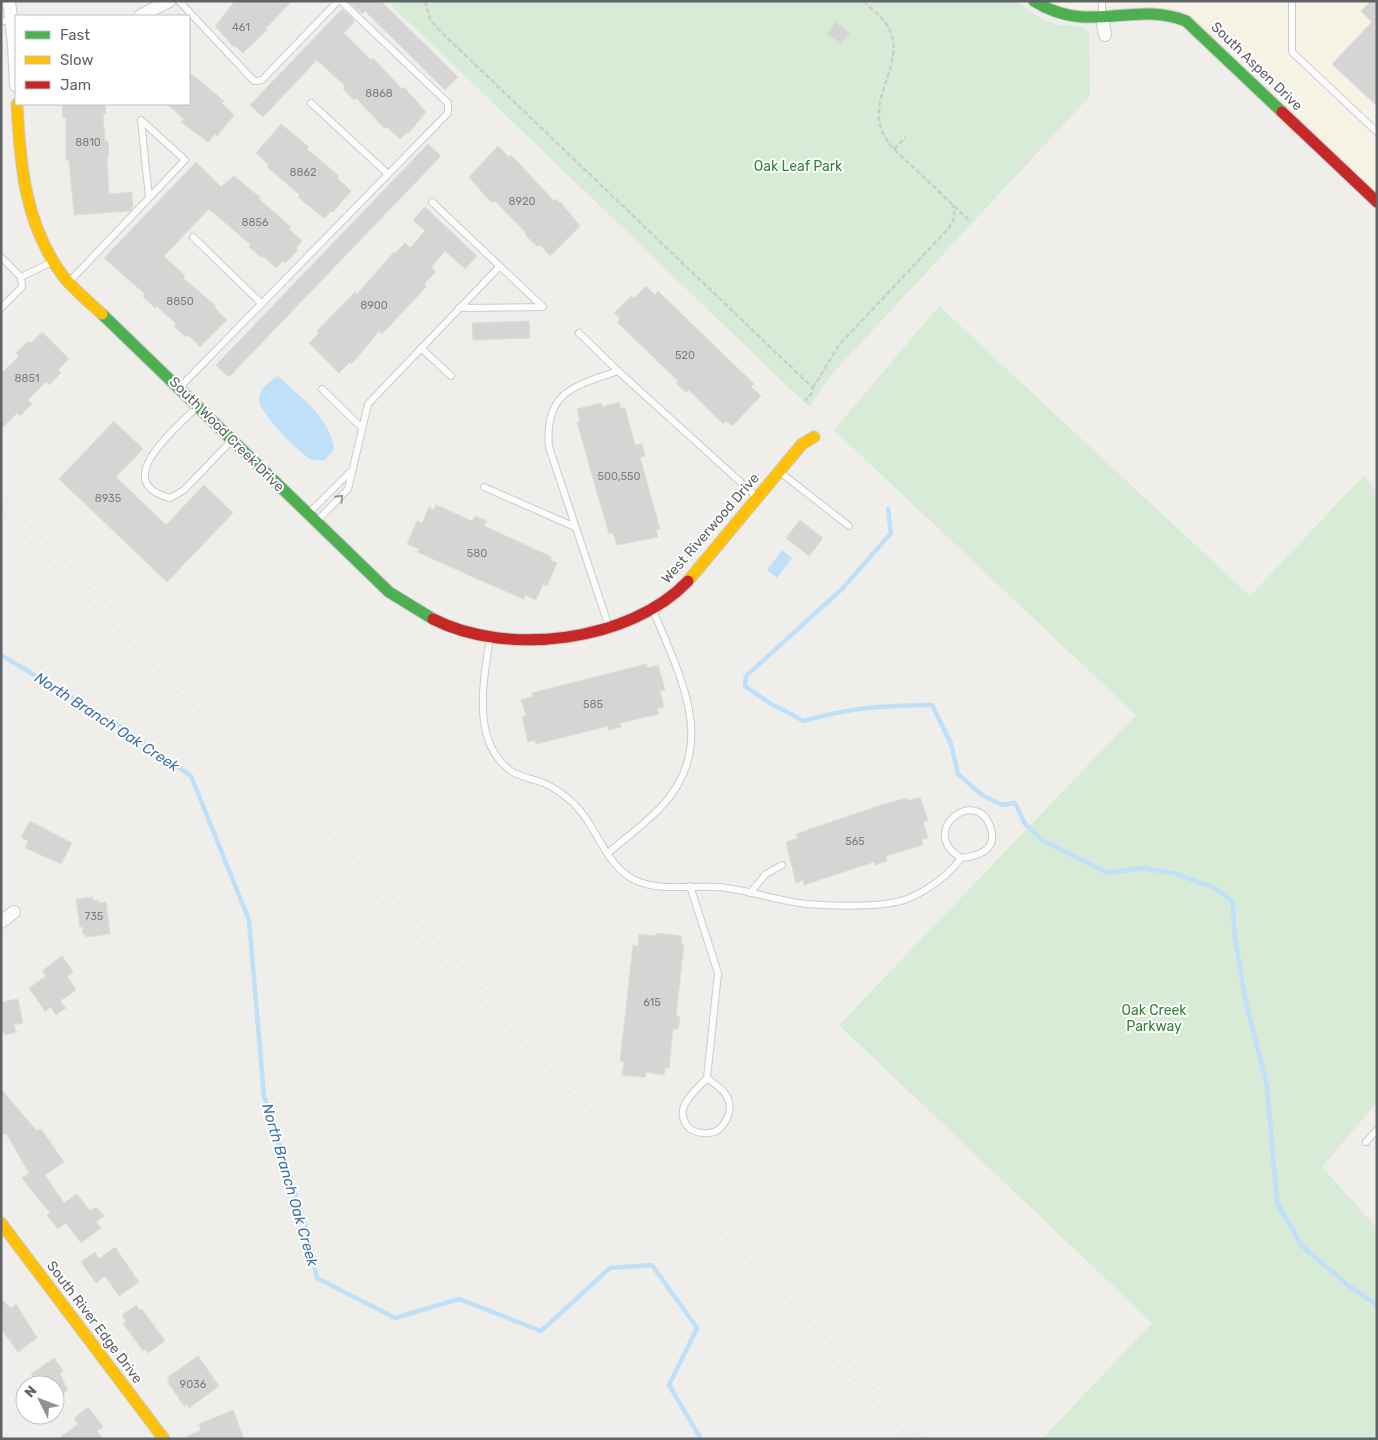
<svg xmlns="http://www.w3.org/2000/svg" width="1378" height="1440" viewBox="0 0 1378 1440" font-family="Rubik,sans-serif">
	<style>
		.commercial { fill: #f7f3e4 }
		.green { fill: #d8ebd6 }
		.water { fill: #bfe0f9 }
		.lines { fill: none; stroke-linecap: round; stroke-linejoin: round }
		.stream { stroke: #bfe0f9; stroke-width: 4.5 }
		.building { fill: #d6d5d3; stroke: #deddd9 }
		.lane-casing { stroke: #cbcccc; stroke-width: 8 }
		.street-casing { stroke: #cbcccc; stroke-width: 14 }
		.fast-casing { stroke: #cacacb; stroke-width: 13 }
		.slow-casing { stroke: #cacacb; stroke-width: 13 }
		.jam-casing { stroke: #cacacb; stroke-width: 13 }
		.path { stroke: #cacfcc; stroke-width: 2.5; stroke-dasharray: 5 2.5; stroke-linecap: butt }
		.lane { stroke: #fdfcfc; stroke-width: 6 }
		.street { stroke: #fdfcfc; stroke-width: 12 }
		.fast { stroke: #4caf50; stroke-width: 11 }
		.slow { stroke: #ffc107; stroke-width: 11 }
		.jam { stroke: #c62828; stroke-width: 11 }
		.rail { stroke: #e4e4e4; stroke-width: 4; stroke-dasharray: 1 6; stroke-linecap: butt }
		.oneway { stroke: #96999c }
		.labels { text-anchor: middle; stroke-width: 4; stroke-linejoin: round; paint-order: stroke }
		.number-label { font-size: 11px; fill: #7e8184 }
		.street-label { font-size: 14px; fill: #5f6368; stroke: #fff }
		.park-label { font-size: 14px; fill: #348238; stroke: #fff }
		.water-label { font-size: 15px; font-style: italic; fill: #4174aa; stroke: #fff }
	</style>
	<rect width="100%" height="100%" fill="#efeeea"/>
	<!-- commercial -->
	<path class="commercial" d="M1046 1H1377V194L1198 20 1180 10 1136 4 1080 9 1060 7Z"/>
	<!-- green -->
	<g class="green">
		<path d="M387 1H1018C1028 11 1039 18 1052 23 1064 28 1081 22 1089 33L1090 96 833 373 809 407Z"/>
		<path d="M939 306 1250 596 1364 475 1377 493V1102L1322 1167 1377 1228V1439H1042L1152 1323 839 1025 1136 715 834 430Z"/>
	</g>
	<!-- water -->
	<g class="water">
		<path d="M278 376C300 397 330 417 334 449L325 460C322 460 316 461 313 460 302 457 258 411 259 400 259 389 270 381 278 376Z"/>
		<path d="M782 550 792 558 777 578 767 570Z"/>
	</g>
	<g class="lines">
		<!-- stream -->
		<g class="stream">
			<path d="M888 509 891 533 843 588 746 676 745 686 771 704 804 721C851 707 883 706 932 705L951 744 958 774 982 795 1002 805 1015 803 1025 824 1042 840 1108 873 1142 868 1173 873 1215 888 1233 902 1234 930 1245 999 1267 1085 1277 1203 1302 1246 1349 1286 1377 1305"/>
			<path d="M1 655 124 729 191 776 249 920 264 1096 305 1224 317 1278 395 1318 459 1299 541 1331 610 1268 652 1265 697 1328 669 1385 701 1439"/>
		</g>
	</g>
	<!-- building -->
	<g class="building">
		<path d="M235 1H292L266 28 267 30 243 53 235 46 234 47 215 26Z"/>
		<path d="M381 1 458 77 445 90 365 11 362 14 349 2Z"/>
		<path d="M1371 1H1377V106L1332 64 1372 22 1361 11Z"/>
		<path d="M342 9 355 21 344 33 371 60 373 58 402 89 404 87 426 112 409 133 407 132 400 139 387 127 385 129 356 98 354 100 343 89 345 86 317 60 263 117 250 105Z"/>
		<path d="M836 22 850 33 840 44 827 33Z"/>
		<path d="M189 72 224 101 222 103 234 115 217 136 215 134 208 142 181 122 184 119 167 104H189Z"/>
		<path d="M62 104H105L106 114H103L105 141H108L109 157H107L109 194 132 192 133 207 130 211 74 215 69 160H66V118H63Z"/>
		<path d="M281 124 309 147 307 149 339 176 337 178 351 191 333 212 331 211 324 218 298 197 300 195 267 167 269 165 256 153Z"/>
		<path d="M428 144 441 156 229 377 216 365Z"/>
		<path d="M498 146 509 157 511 155 513 157 554 201 556 199 562 204 580 226 550 256 540 245 538 247 528 238 524 231 495 201 493 203 487 198 469 177Z"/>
		<path d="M196 162 221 187 234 176 261 198 259 199 291 227 289 229 302 241 296 248 298 250 285 263 283 261 276 268 263 256 262 258 249 247 251 245 209 209 164 256 185 276 183 278 216 306 214 307 227 320 200 347 188 335 186 337 174 326 176 324 157 306 155 308 143 297 145 294 104 258Z"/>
		<path d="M425 207 477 256 465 269 445 251 431 267 436 272 425 283 426 287 382 334 379 331 356 359 351 364 350 362 339 373 309 343 319 333 317 331 355 292 357 294 394 252 395 253 405 243 410 248 425 231 413 220Z"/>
		<path d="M646 286 655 295 658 291 754 384 751 387 761 396 732 426 726 421 723 424 689 390 686 393 676 383 678 381 617 322 620 319 614 313 631 296 634 298Z"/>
		<path d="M529 321 530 338 473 340 472 323Z"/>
		<path d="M42 332 69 359 58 370 61 373 49 385 46 382 28 400 32 404 20 416 17 413 1 429V374L19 356 16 353 28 341 31 343Z"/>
		<path d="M619 402 621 409 625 408 635 445 642 444 645 456 640 457 660 529 656 530 658 537 617 545 613 533 609 534 596 489 577 422 580 421 577 409 601 403 603 407Z"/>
		<path d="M114 421 143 449 116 477 166 525 204 485 233 513 167 582 59 479Z"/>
		<path d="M436 505 472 521 475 516 487 521 484 526 552 557 550 560 557 563 547 586 543 584 536 600 525 595 524 599 491 585 417 552 419 549 407 544 417 521 422 523 429 507 434 510Z"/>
		<path d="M800 520 823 538 809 556 786 538Z"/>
		<path d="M646 664 647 668 658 665 665 690 660 691 664 707 657 709 659 714 620 723 622 727 609 730 608 726 536 744 535 740 528 742 522 717 526 716 521 700 533 696 532 693Z"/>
		<path d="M920 797 928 820 923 822 928 838 922 840 923 845 886 856 887 861 875 865 874 862 804 885 803 880 796 883 786 842 798 838 796 834 884 804 907 798 908 801Z"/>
		<path d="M30 821 72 843 61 864 25 848 28 841 21 837Z"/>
		<path d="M93 897V900H98V903L106 902 110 934 85 937V934H83L82 926 80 927 76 899Z"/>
		<path d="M657 933 682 936 681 943 684 944 676 1016 680 1017 678 1029H673L669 1068H665L664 1075 646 1072 645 1077 622 1075 624 1062 620 1061 633 945 638 946 639 934 656 936Z"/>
		<path d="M62 956 73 972 67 976 76 990 60 1001 66 1008 56 1015 51 1007 45 1011 29 988 46 976 42 971Z"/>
		<path d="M18 999 23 1023 14 1025 16 1032 5 1035 1 1026V1002Z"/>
		<path d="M1 1089 37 1131 41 1129 64 1162 45 1175 64 1203 77 1194 90 1211 96 1207 104 1216 96 1222 101 1228 81 1243 66 1223 58 1229 47 1215 50 1213 22 1178 29 1173 6 1133 1 1136Z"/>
		<path d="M115 1247 139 1282 119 1296 105 1276 96 1283 81 1262 95 1252 99 1259Z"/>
		<path d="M1 1299 11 1308 16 1304 37 1338 18 1352 1 1329Z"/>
		<path d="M136 1305 140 1310 142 1309 165 1341 148 1353 145 1349 143 1351 123 1323 126 1321 122 1315Z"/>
		<path d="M198 1356 219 1386 189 1408 187 1404 184 1406 167 1381 170 1379 168 1377Z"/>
		<path d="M54 1358 63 1371 60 1374 68 1390 55 1399V1385H39L31 1374Z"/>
		<path d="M88 1407 103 1427 97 1431 103 1439H58L78 1424 74 1418Z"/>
		<path d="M233 1410 244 1439H181L201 1430 199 1424Z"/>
	</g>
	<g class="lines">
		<defs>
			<g id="lane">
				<path d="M179 1 254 81 262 80 338 1"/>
				<path d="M1102 1V15"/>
				<path d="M1292 1V52L1377 132"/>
				<path d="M1 21H11"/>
				<path d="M311 103 388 174"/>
				<path d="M432 202 543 307 459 308"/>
				<path d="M193 237 262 304"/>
				<path d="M1 257 21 277"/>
				<path d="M70 281 185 160 141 120 149 197"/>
				<path d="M1 308 22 287 21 277 52 262"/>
				<path d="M579 333 618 371"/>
				<path d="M421 348 451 376"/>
				<path d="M180 387 448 113V103L341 1"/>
				<path d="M322 389 361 427"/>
				<path d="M198 406C177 428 108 482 170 498L184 490 232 440"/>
				<path d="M780 472 849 526"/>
				<path d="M484 487 575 527"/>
				<path d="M309 513 353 469"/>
				<path d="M317 521 348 489 368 404 500 266"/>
				<path d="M609 627 549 447C544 392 574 386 618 371L757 497"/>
				<path d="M490 637C484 679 470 741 511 771 520 777 534 779 543 783 552 786 564 795 571 801 595 822 602 858 628 876 651 893 690 885 717 887 747 889 776 901 806 904 831 906 884 908 907 899 927 891 949 875 961 858 980 856 999 849 990 826 975 786 917 832 961 858"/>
				<path d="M608 853C625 838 644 825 660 808 720 746 680 677 653 610"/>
				<path d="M690 886 718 973 707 1078C714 1084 724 1089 727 1097 735 1110 724 1132 709 1133 703 1134 696 1132 690 1129 671 1110 693 1093 707 1078"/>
				<path d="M750 893 766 874 782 865"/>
				<path d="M1366 1142 1377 1130"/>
			</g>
			<g id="street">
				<path d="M9 1 14 45 16 85"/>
				<path d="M140 16 169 1"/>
				<path d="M1102 17 1105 35"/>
				<path d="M1 922 14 912"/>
			</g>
			<g id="fast">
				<path d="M1034 1C1090 36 1132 0 1186 21L1282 112"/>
				<path d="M102 314 389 592 433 619"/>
			</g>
			<g id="slow">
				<path d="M17 104C20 165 25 225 63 276 74 290 89 302 102 314"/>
				<path d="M688 581 802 444 814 437"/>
				<path d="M1 1223 164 1439"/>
			</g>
			<g id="jam">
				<path d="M1282 112 1377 202"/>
				<path d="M433 619C507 657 630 642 688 581"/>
			</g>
		</defs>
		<!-- lane casing -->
		<use href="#lane" class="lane-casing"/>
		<!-- street casing -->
		<use href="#street" class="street-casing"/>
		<!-- fast casing -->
		<use href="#fast" class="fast-casing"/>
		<!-- slow casing -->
		<use href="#slow" class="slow-casing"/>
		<!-- jam casing -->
		<use href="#jam" class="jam-casing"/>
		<!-- path -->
		<g class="path">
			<path d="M425 1 430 19 439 30 813 388 812 393 805 401"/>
			<path d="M864 1C871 9 883 17 888 27 911 67 853 106 894 149L970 221"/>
			<path d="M894 149 906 137"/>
			<path d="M813 388 839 345 948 229 955 217 953 205"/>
		</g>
		<!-- lane -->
		<use href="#lane" class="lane"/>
		<!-- street -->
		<use href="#street" class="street"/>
		<!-- fast -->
		<use href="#fast" class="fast"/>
		<!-- slow -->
		<use href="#slow" class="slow"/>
		<!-- jam -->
		<use href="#jam" class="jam"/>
		<!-- rail -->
		<g class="rail">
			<path d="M1 497 924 1439"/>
			<path d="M1 511 911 1439"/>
		</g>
	</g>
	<!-- one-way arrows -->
	<defs><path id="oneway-chevron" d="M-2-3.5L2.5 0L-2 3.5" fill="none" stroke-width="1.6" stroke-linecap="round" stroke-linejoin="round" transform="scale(1.25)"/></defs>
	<use class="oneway" href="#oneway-chevron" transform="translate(340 498) rotate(-46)"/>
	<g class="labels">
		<!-- number labels -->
		<g class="number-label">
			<text x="241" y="31">461</text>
			<text x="379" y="97">8868</text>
			<text x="88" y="146">8810</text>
			<text x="303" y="176">8862</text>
			<text x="522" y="205">8920</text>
			<text x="255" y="226">8856</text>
			<text x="180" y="305">8850</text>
			<text x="374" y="309">8900</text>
			<text x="685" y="359">520</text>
			<text x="27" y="382">8851</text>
			<text x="619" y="480">500,550</text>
			<text x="108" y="502">8935</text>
			<text x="477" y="557">580</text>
			<text x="593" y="708">585</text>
			<text x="855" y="845">565</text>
			<text x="94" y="920">735</text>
			<text x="652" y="1006">615</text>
			<text x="193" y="1388">9036</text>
		</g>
		<!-- street labels -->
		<g class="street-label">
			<text transform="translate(1257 66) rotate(44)" y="5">South Aspen Drive</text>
			<text transform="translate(227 434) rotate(45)" y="5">South Wood Creek Drive</text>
			<text transform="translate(710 528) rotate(-49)" y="5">West Riverwood Drive</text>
			<text transform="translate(95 1322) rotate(53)" y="5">South River Edge Drive</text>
		</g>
		<!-- park labels -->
		<g class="park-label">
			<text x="798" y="171">Oak Leaf Park</text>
			<text x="1154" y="1015">Oak Creek<tspan x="1154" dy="16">Parkway</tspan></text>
		</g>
		<!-- water labels -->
		<g class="water-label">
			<text transform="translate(107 722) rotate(33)" y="5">North Branch Oak Creek</text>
			<text transform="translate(290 1185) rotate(74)" y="5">North Branch Oak Creek</text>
		</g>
	</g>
	<!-- border -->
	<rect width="1378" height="1440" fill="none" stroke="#5f6368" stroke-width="5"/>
	<!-- legend -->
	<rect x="15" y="15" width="175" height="90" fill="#ffffff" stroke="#bfc1c3"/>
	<rect x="25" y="31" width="25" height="8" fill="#4caf50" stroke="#bfc1c3"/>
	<text x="60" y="40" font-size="15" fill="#5f6368">Fast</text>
	<rect x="25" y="56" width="25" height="8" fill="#ffc107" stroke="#bfc1c3"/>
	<text x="60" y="65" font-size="15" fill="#5f6368">Slow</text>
	<rect x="25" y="81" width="25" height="8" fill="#c62828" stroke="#bfc1c3"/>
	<text x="60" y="90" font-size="15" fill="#5f6368">Jam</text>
	<!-- north arrow -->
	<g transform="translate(40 1400) rotate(312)"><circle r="24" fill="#ffffff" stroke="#bfc1c3"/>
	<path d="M0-4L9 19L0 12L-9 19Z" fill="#919496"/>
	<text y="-8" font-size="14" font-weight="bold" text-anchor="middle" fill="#5f6368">N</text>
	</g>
</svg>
